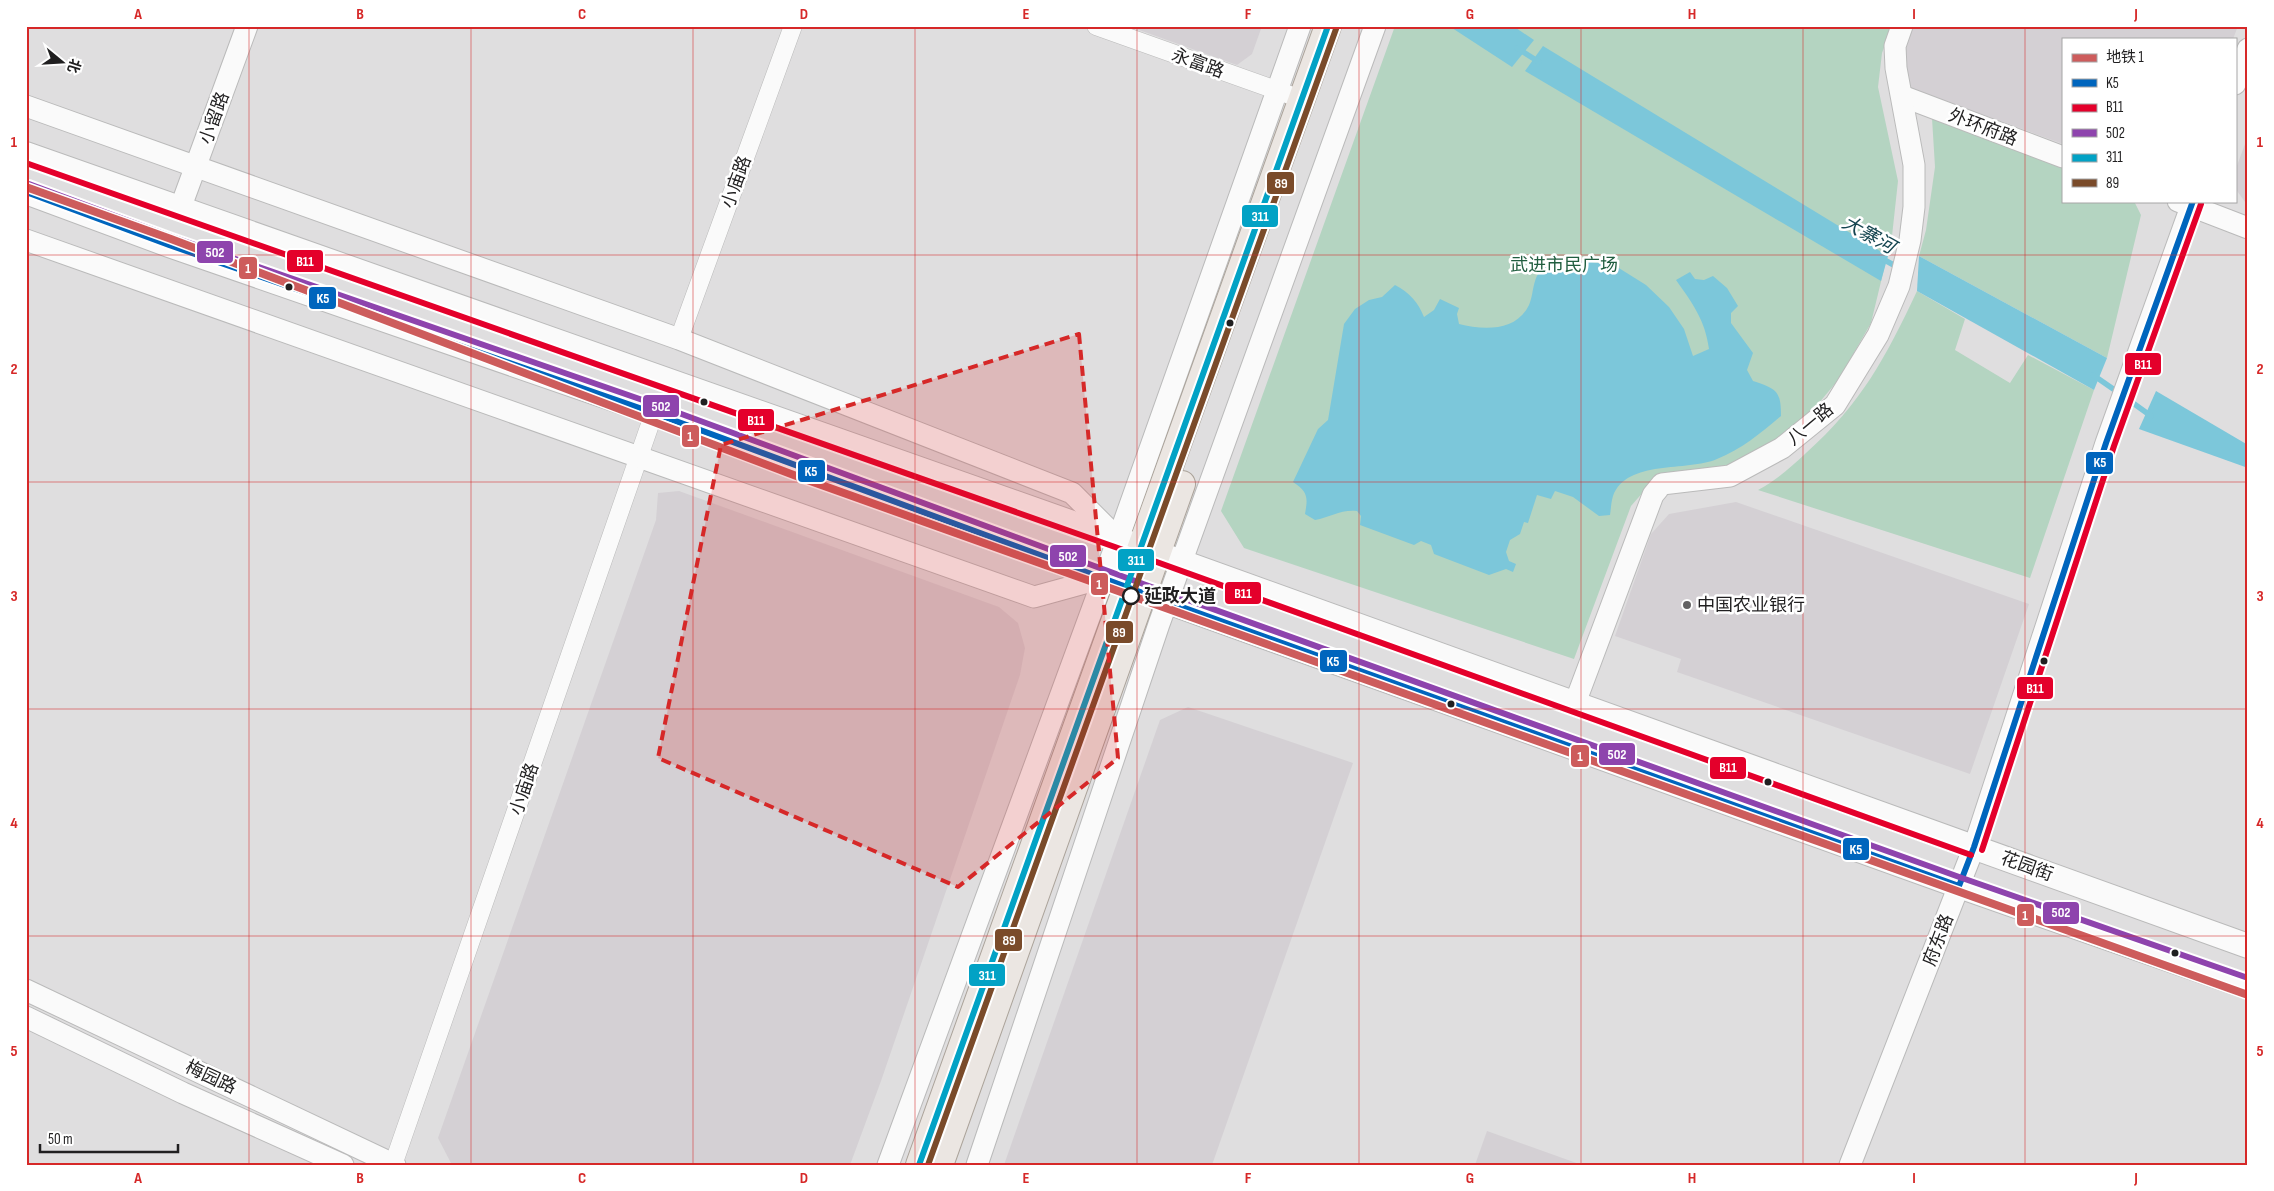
<svg xmlns="http://www.w3.org/2000/svg" width="2274" height="1191" viewBox="0 0 2274 1191" font-family="'Sofia Sans Condensed','Noto Sans SC',sans-serif">
	<style>
		.built { fill: #d4d0d4 }
		.green { fill: #b4d4c1 }
		.water { fill: #7cc7da }
		.lines { fill: none; stroke-linecap: round; stroke-linejoin: round }
		.stream { stroke: #7cc7da; stroke-width: 5.5 }
		.minor-casing { stroke: #bababa; stroke-width: 19 }
		.tertiary-casing { stroke: #bababa; stroke-width: 23 }
		.secondary-casing { stroke: #bababa; stroke-width: 26 }
		.primary-casing { stroke: #aba39a; stroke-width: 28 }
		.minor { stroke: #fafafa; stroke-width: 18 }
		.tertiary { stroke: #fafafa; stroke-width: 21 }
		.secondary { stroke: #fafafa; stroke-width: 24 }
		.primary { stroke: #ebe6e2; stroke-width: 26 }
		.bus-1-casing { stroke: #fff; stroke-width: 10 }
		.bus-2-casing { stroke: #fff; stroke-width: 10 }
		.bus-3-casing { stroke: #fff; stroke-width: 10 }
		.bus-4-casing { stroke: #fff; stroke-width: 10 }
		.bus-5-casing { stroke: #fff; stroke-width: 10 }
		.bus-1 { stroke: #0065bd; stroke-width: 6 }
		.bus-2 { stroke: #e4002b; stroke-width: 6 }
		.bus-3 { stroke: #8e44ad; stroke-width: 6 }
		.bus-4 { stroke: #02a2c5; stroke-width: 6 }
		.bus-5 { stroke: #7a4b2a; stroke-width: 6 }
		.metro-1-casing { stroke: #fff; stroke-width: 11 }
		.metro-1 { stroke: #cd5c5c; stroke-width: 8 }
		.marked { fill: #d62828; fill-opacity: 0.2; stroke: #d62828; stroke-width: 4; stroke-dasharray: 10 6; stroke-linejoin: round }
		.grid { fill: none; stroke: #d62828; stroke-width: 1; stroke-opacity: 0.55 }
		.bus-dot { fill: #201f20; stroke: #fff; stroke-width: 2 }
		.stop-dot { fill: #fff; stroke: #201f20; stroke-width: 2.5 }
		.poi-dot { fill: #636263; stroke: #fff; stroke-width: 2 }
		.labels { text-anchor: middle; stroke-width: 5; stroke-linejoin: round; paint-order: stroke }
		.street-label { font-size: 18px; fill: #201f20; stroke: #fff }
		.park-label { font-size: 18px; fill: #215e40; stroke: #fff }
		.stop-label { font-size: 18px; font-weight: bold; fill: #201f20; stroke: #fff; text-anchor: start }
		.poi-label { font-size: 18px; fill: #201f20; stroke: #fff; text-anchor: start }
		.water-label { font-size: 19px; font-style: italic; fill: #154550; stroke: #fff }
		.line-badge { stroke: #fff; stroke-width: 2 }
		.badge-label { font-size: 14px; text-anchor: middle; font-weight: bold; fill: #fff }
		.neatline { fill: none; stroke: #d62828; stroke-width: 2 }
		.grid-label { font-size: 16px; text-anchor: middle; font-weight: bold; fill: #d62828 }
	</style>
	<rect width="100%" height="100%" fill="#dfdedf"/>
	<!-- built -->
	<g class="built">
		<path d="M1128 26H1262L1252 54 1237 65Z"/>
		<path d="M1908 26H2238L2233 39H2063V144L1902 85Z"/>
		<path d="M2248 136V206L2235 188V171Z"/>
		<path d="M679 491 999 607 1018 623 1025 648 1020 675 881 1081 850 1165H452L438 1138 656 520 658 493Z"/>
		<path d="M1736 502 2029 604 1970 774 1677 672 1681 659 1615 636 1651 534 1669 514Z"/>
		<path d="M1188 707 1353 763 1212 1165H1004L1160 720Z"/>
		<path d="M1487 1131 1582 1165H1475Z"/>
	</g>
	<!-- green -->
	<g class="green">
		<path d="M1395 26H1892L1882 53 1878 87 1898 181 1892 236 1871 323 1839 379 1793 434 1760 459 1645 490 1631 506 1574 659 1244 548 1221 511Z"/>
		<path d="M1932 118 2063 167V201H2134L2141 215 2107 358 1919 256 1926 230 1935 167Z"/>
		<path d="M1917 291 1965 319 1955 350 2010 383 2028 355 2094 390 2030 578 1758 490C1777 480 1791 467 1806 453 1861 404 1886 357 1917 291Z"/>
	</g>
	<!-- water -->
	<g class="water">
		<path d="M1449 26H1513L1534 40 1512 67Z"/>
		<path d="M1543 46 1888 256 1881 281 1525 71Z"/>
		<path d="M1919 256 2107 358 2094 390 1917 291Z"/>
		<path d="M1576 260 1614 265 1646 285 1669 307 1684 329 1693 356 1709 349C1705 320 1693 304 1676 280L1690 272 1695 279 1704 280 1713 276 1727 288 1738 306 1731 313V323L1753 353 1747 370 1753 381C1777 389 1781 391 1781 416 1761 433 1742 449 1717 459 1687 472 1627 459 1613 496 1611 502 1611 509 1610 515L1599 516 1573 497 1555 491 1551 499 1537 495 1528 523 1524 522 1520 534 1510 540 1506 552 1509 561 1516 564 1513 572 1506 569 1489 575 1434 554 1431 545 1421 541 1414 545 1360 525 1361 516 1357 511C1342 509 1330 517 1315 520L1305 514C1308 497 1308 492 1293 482L1318 429 1328 420 1344 324 1355 309 1369 300 1382 297 1395 285C1410 293 1418 302 1424 317L1434 310 1440 299 1459 308 1457 314 1459 324C1483 330 1516 332 1529 305 1535 291 1531 273 1549 264 1556 261 1568 262 1576 260Z"/>
		<path d="M2156 391 2248 445V468L2139 429Z"/>
	</g>
	<g class="lines">
		<!-- stream -->
		<g class="stream">
			<path d="M1517 48 1539 62"/>
			<path d="M1881 258 1899 268"/>
			<path d="M2093 375 2119 393"/>
			<path d="M2126 398 2151 416"/>
		</g>
		<defs>
			<g id="minor">
				<path d="M1096 26 1301 99"/>
				<path d="M679 339 793 26"/>
				<path d="M393 1165 654 413"/>
			</g>
			<g id="tertiary">
				<path d="M2235 84 2248 49"/>
				<path d="M1902 96 2063 157"/>
				<path d="M26 106 679 339 1072 493 1118 539"/>
				<path d="M2178 201 2248 228"/>
				<path d="M180 209 247 26"/>
				<path d="M26 240 1034 597 1103 578"/>
				<path d="M1575 703 1653 495 1662 484 1730 476 1782 448 1835 405 1878 335 1899 286 1910 240 1914 207V165L1896 68 1895 46 1902 26"/>
				<path d="M26 990 395 1165"/>
				<path d="M26 1017 183 1093 343 1165"/>
				<path d="M888 1165 1118 539 1300 26"/>
				<path d="M977 1165 1159 624 1375 26"/>
				<path d="M1850 1165 1974 847 2106 443 2193 201"/>
			</g>
			<g id="secondary">
				<path d="M26 154 1118 539 2248 946"/>
				<path d="M26 192 169 245 654 413 1143 593 1959 886 2248 987"/>
			</g>
			<g id="primary">
				<path d="M919 1165 1328 26"/>
				<path d="M940 1165 1182 484"/>
			</g>
		</defs>
		<!-- minor casing -->
		<use href="#minor" class="minor-casing"/>
		<!-- tertiary casing -->
		<use href="#tertiary" class="tertiary-casing"/>
		<!-- secondary casing -->
		<use href="#secondary" class="secondary-casing"/>
		<!-- primary casing -->
		<use href="#primary" class="primary-casing"/>
		<!-- minor -->
		<use href="#minor" class="minor"/>
		<!-- tertiary -->
		<use href="#tertiary" class="tertiary"/>
		<!-- secondary -->
		<use href="#secondary" class="secondary"/>
		<!-- primary -->
		<use href="#primary" class="primary"/>
		<defs>
			<path id="bus-1" d="M26 192 169 245 654 413 1143 593 1959 886 1974 847 2106 443 2193 201"/>
			<g id="bus-2">
				<path d="M26 163 1115 547 1971 855"/>
				<path d="M1982 850 2114 446 2201 204"/>
			</g>
			<path id="bus-3" d="M29 184 172 237 657 405 1146 585 1962 878 2248 978"/>
			<path id="bus-4" d="M919 1165 1328 26"/>
			<path id="bus-5" d="M928 1165 1336 29"/>
		</defs>
		<!-- bus-1 casing -->
		<use href="#bus-1" class="bus-1-casing"/>
		<!-- bus-2 casing -->
		<use href="#bus-2" class="bus-2-casing"/>
		<!-- bus-3 casing -->
		<use href="#bus-3" class="bus-3-casing"/>
		<!-- bus-4 casing -->
		<use href="#bus-4" class="bus-4-casing"/>
		<!-- bus-5 casing -->
		<use href="#bus-5" class="bus-5-casing"/>
		<!-- bus-1 -->
		<use href="#bus-1" class="bus-1"/>
		<!-- bus-2 -->
		<use href="#bus-2" class="bus-2"/>
		<!-- bus-3 -->
		<use href="#bus-3" class="bus-3"/>
		<!-- bus-4 -->
		<use href="#bus-4" class="bus-4"/>
		<!-- bus-5 -->
		<use href="#bus-5" class="bus-5"/>
		<defs>
			<path id="metro-1" d="M26 187 171 239 799 477 2248 995"/>
		</defs>
		<!-- metro-1 casing -->
		<use href="#metro-1" class="metro-1-casing"/>
		<!-- metro-1 -->
		<use href="#metro-1" class="metro-1"/>
	</g>
	<!-- marked area -->
	<path class="marked" d="M1079 334 1118 758 958 887 658 758 721 445Z"/>
	<!-- grid -->
	<path class="grid" d="M249 26V1165M471 26V1165M693 26V1165M915 26V1165M1137 26V1165M1359 26V1165M1581 26V1165M1803 26V1165M2025 26V1165M26 255H2248M26 482H2248M26 709H2248M26 936H2248"/>
	<!-- markers -->
	<g class="bus-dot">
		<circle cx="289" cy="287" r="4.5"/>
		<circle cx="1230" cy="323" r="4.5"/>
		<circle cx="704" cy="402" r="4.5"/>
		<circle cx="2044" cy="661" r="4.5"/>
		<circle cx="1451" cy="704" r="4.5"/>
		<circle cx="1768" cy="782" r="4.5"/>
		<circle cx="2175" cy="953" r="4.5"/>
	</g>
	<circle class="stop-dot" cx="1131" cy="596" r="8"/>
	<circle class="poi-dot" cx="1687" cy="605" r="5"/>
	<g class="labels">
		<!-- street labels -->
		<g class="street-label">
			<text transform="translate(1198 63) rotate(20)" y="6">永富路</text>
			<text transform="translate(214 118) rotate(-70)" y="6">小留路</text>
			<text transform="translate(1983 127) rotate(21)" y="6">外环府路</text>
			<text transform="translate(736 182) rotate(-70)" y="6">小庙路</text>
			<text transform="translate(1810 424) rotate(-40)" y="6">八一路</text>
			<text transform="translate(524 789) rotate(-71)" y="6">小庙路</text>
			<text transform="translate(2027 866) rotate(20)" y="6">花园街</text>
			<text transform="translate(1938 940) rotate(-69)" y="6">府东路</text>
			<text transform="translate(211 1077) rotate(25)" y="6">梅园路</text>
		</g>
		<!-- park labels -->
		<g class="park-label">
			<text x="1564" y="271">武进市民广场</text>
		</g>
		<!-- stop labels -->
		<g class="stop-label">
			<text x="1144" y="602">延政大道</text>
		</g>
		<!-- poi labels -->
		<g class="poi-label">
			<text x="1697" y="611">中国农业银行</text>
		</g>
		<!-- water labels -->
		<g class="water-label">
			<text transform="translate(1869 234) rotate(29)" y="7">大寨河</text>
		</g>
	</g>
	<g class="line-badge">
		<rect x="1266" y="171" width="29" height="24" rx="5" fill="#7a4b2a"/>
		<rect x="1241" y="204" width="38" height="24" rx="5" fill="#02a2c5"/>
		<rect x="196" y="240" width="38" height="24" rx="5" fill="#8e44ad"/>
		<rect x="286" y="249" width="38" height="24" rx="5" fill="#e4002b"/>
		<rect x="238" y="256" width="20" height="24" rx="5" fill="#cd5c5c"/>
		<rect x="308" y="286" width="29" height="24" rx="5" fill="#0065bd"/>
		<rect x="2124" y="352" width="38" height="24" rx="5" fill="#e4002b"/>
		<rect x="642" y="394" width="38" height="24" rx="5" fill="#8e44ad"/>
		<rect x="737" y="408" width="38" height="24" rx="5" fill="#e4002b"/>
		<rect x="681" y="424" width="19" height="24" rx="5" fill="#cd5c5c"/>
		<rect x="2085" y="451" width="29" height="24" rx="5" fill="#0065bd"/>
		<rect x="797" y="459" width="29" height="24" rx="5" fill="#0065bd"/>
		<rect x="1049" y="544" width="38" height="24" rx="5" fill="#8e44ad"/>
		<rect x="1117" y="548" width="38" height="24" rx="5" fill="#02a2c5"/>
		<rect x="1090" y="572" width="19" height="24" rx="5" fill="#cd5c5c"/>
		<rect x="1224" y="581" width="38" height="24" rx="5" fill="#e4002b"/>
		<rect x="1105" y="620" width="29" height="24" rx="5" fill="#7a4b2a"/>
		<rect x="1319" y="649" width="29" height="24" rx="5" fill="#0065bd"/>
		<rect x="2016" y="676" width="38" height="24" rx="5" fill="#e4002b"/>
		<rect x="1598" y="742" width="38" height="24" rx="5" fill="#8e44ad"/>
		<rect x="1570" y="744" width="20" height="24" rx="5" fill="#cd5c5c"/>
		<rect x="1709" y="756" width="38" height="24" rx="5" fill="#e4002b"/>
		<rect x="1842" y="837" width="28" height="24" rx="5" fill="#0065bd"/>
		<rect x="2042" y="901" width="38" height="24" rx="5" fill="#8e44ad"/>
		<rect x="2016" y="903" width="19" height="24" rx="5" fill="#cd5c5c"/>
		<rect x="994" y="928" width="29" height="24" rx="5" fill="#7a4b2a"/>
		<rect x="968" y="963" width="38" height="24" rx="5" fill="#02a2c5"/>
	</g>
	<g class="badge-label">
		<text x="1281" y="188">89</text>
		<text x="1260" y="221">311</text>
		<text x="215" y="257">502</text>
		<text x="305" y="266">B11</text>
		<text x="248" y="273">1</text>
		<text x="323" y="303">K5</text>
		<text x="2143" y="369">B11</text>
		<text x="661" y="411">502</text>
		<text x="756" y="425">B11</text>
		<text x="690" y="441">1</text>
		<text x="2100" y="467">K5</text>
		<text x="811" y="476">K5</text>
		<text x="1068" y="561">502</text>
		<text x="1136" y="565">311</text>
		<text x="1099" y="589">1</text>
		<text x="1243" y="598">B11</text>
		<text x="1119" y="637">89</text>
		<text x="1333" y="666">K5</text>
		<text x="2035" y="693">B11</text>
		<text x="1617" y="759">502</text>
		<text x="1580" y="761">1</text>
		<text x="1728" y="772">B11</text>
		<text x="1856" y="854">K5</text>
		<text x="2061" y="917">502</text>
		<text x="2025" y="920">1</text>
		<text x="1009" y="945">89</text>
		<text x="987" y="980">311</text>
	</g>
	<!-- border -->
	<rect width="2274" height="1191" fill="none" stroke="#ffffff" stroke-width="55"/>
	<!-- legend -->
	<rect x="2062" y="38" width="175" height="165" fill="#ffffff" stroke="#a6a5a6"/>
	<rect x="2072" y="54" width="25" height="8" fill="#cd5c5c" stroke="#a6a5a6"/>
	<text x="2106" y="62" font-size="15" fill="#201f20">地铁 1</text>
	<rect x="2072" y="79" width="25" height="8" fill="#0065bd" stroke="#a6a5a6"/>
	<text x="2106" y="88" font-size="15" fill="#201f20">K5</text>
	<rect x="2072" y="104" width="25" height="8" fill="#e4002b" stroke="#a6a5a6"/>
	<text x="2106" y="112" font-size="15" fill="#201f20">B11</text>
	<rect x="2072" y="129" width="25" height="8" fill="#8e44ad" stroke="#a6a5a6"/>
	<text x="2106" y="138" font-size="15" fill="#201f20">502</text>
	<rect x="2072" y="154" width="25" height="8" fill="#02a2c5" stroke="#a6a5a6"/>
	<text x="2106" y="162" font-size="15" fill="#201f20">311</text>
	<rect x="2072" y="179" width="25" height="8" fill="#7a4b2a" stroke="#a6a5a6"/>
	<text x="2106" y="188" font-size="15" fill="#201f20">89</text>
	<!-- north arrow -->
	<g transform="translate(62 62) rotate(108)" stroke="#ffffff" stroke-width="4" paint-order="stroke">
	<path d="M0-4L9 19L0 12L-9 19Z" fill="#201f20"/>
	<text y="-8" font-size="14" font-weight="bold" text-anchor="middle" fill="#201f20">北</text>
	</g>
	<!-- scale -->
	<path d="M40 1144v8h138v-8" fill="none" stroke="#201f20" stroke-width="2.5"/>
	<text x="48" y="1144" font-size="15" fill="#201f20" stroke="#ffffff" stroke-width="4" paint-order="stroke">50 m</text>
	<rect x="28" y="28" width="2218" height="1136" class="neatline"/>
	<g class="grid-label">
		<text x="138" y="19">A</text>
		<text x="360" y="19">B</text>
		<text x="582" y="19">C</text>
		<text x="804" y="19">D</text>
		<text x="1026" y="19">E</text>
		<text x="1248" y="19">F</text>
		<text x="1470" y="19">G</text>
		<text x="1692" y="19">H</text>
		<text x="1914" y="19">I</text>
		<text x="2136" y="19">J</text>
		<text x="14" y="147">1</text>
		<text x="2260" y="147">1</text>
		<text x="14" y="374">2</text>
		<text x="2260" y="374">2</text>
		<text x="14" y="601">3</text>
		<text x="2260" y="601">3</text>
		<text x="14" y="828">4</text>
		<text x="2260" y="828">4</text>
		<text x="14" y="1056">5</text>
		<text x="2260" y="1056">5</text>
		<text x="138" y="1183">A</text>
		<text x="360" y="1183">B</text>
		<text x="582" y="1183">C</text>
		<text x="804" y="1183">D</text>
		<text x="1026" y="1183">E</text>
		<text x="1248" y="1183">F</text>
		<text x="1470" y="1183">G</text>
		<text x="1692" y="1183">H</text>
		<text x="1914" y="1183">I</text>
		<text x="2136" y="1183">J</text>
	</g>
</svg>
